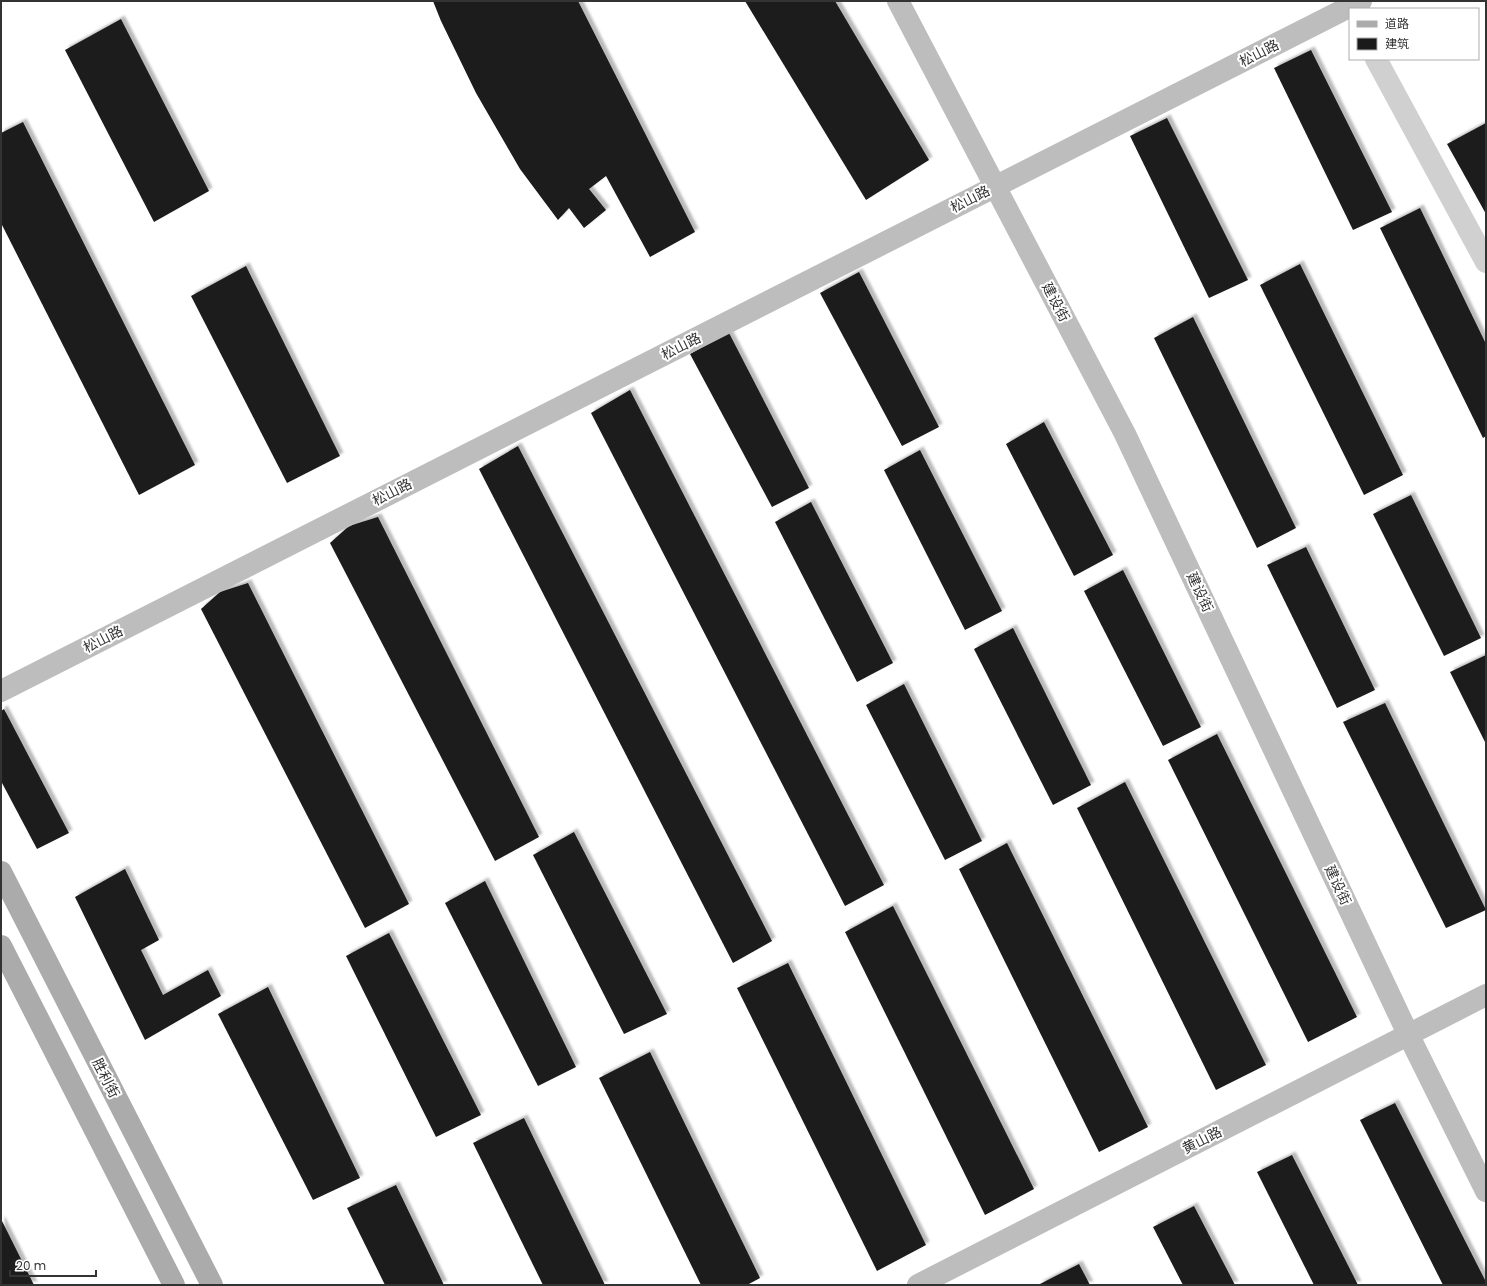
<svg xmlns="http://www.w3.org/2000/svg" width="1487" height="1286" viewBox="0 0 1487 1286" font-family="Poppins,'Noto Sans SC',sans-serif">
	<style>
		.building { fill: #1a1a1a; filter: url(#shadow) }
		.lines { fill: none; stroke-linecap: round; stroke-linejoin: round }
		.street { stroke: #d0d0d0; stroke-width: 22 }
		.secondary { stroke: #bdbdbd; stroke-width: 22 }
		.primary { stroke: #ababab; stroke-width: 22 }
		.labels { text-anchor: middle; stroke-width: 4; stroke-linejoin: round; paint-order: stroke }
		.street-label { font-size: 14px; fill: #333; stroke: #fff }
	</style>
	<defs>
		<filter id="shadow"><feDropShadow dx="3.5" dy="-3.5" stdDeviation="1" flood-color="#0004"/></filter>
	</defs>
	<rect width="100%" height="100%" fill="#fff"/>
	<!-- building -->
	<g class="building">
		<path d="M433 1H578L695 232 650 257 606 176 589 189 606 210 584 228 569 208 558 220 520 169 476 93 441 21Z"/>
		<path d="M745 1H835L929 160 866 200Z"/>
		<path d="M121 19 209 191 154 222 65 50Z"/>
		<path d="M1311 50 1392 212 1353 230 1274 68Z"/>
		<path d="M1167 118 1248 280 1209 298 1130 136Z"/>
		<path d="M23 122 195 465 139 495 1 223V133Z"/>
		<path d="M1486 123V214L1447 144Z"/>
		<path d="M1420 208 1486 344V436L1483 438 1380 228Z"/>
		<path d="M1300 264 1403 475 1364 495 1260 285Z"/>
		<path d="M246 266 340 456 287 483 191 296Z"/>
		<path d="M859 272 939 427 902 446 820 293Z"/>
		<path d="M1193 317 1296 528 1257 548 1154 338Z"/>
		<path d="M729 333 809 488 772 507 690 354Z"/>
		<path d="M630 390 884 885 845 906 591 413Z"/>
		<path d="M1044 422 1113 555 1074 576 1006 444Z"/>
		<path d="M518 446 772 941 733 963 479 469Z"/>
		<path d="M920 450 1002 611 965 630 884 470Z"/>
		<path d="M1411 495 1481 638 1444 656 1373 514Z"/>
		<path d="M811 502 893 663 857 682 775 522Z"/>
		<path d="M378 517 539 837 495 861 330 543 349 526Z"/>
		<path d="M1306 547 1375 690 1337 708 1267 565Z"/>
		<path d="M1123 570 1201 727 1163 746 1084 591Z"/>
		<path d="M248 583 409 904 365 928 201 609 220 592Z"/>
		<path d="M1013 628 1091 785 1053 805 974 649Z"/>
		<path d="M1486 655V744L1450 672Z"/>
		<path d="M904 684 982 841 945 860 866 705Z"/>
		<path d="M1385 703 1486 910 1446 928 1343 722Z"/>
		<path d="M4 709 69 833 37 849 1 781V711Z"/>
		<path d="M1217 734 1357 1017 1308 1042 1168 760Z"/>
		<path d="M1125 782 1266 1065 1216 1090 1077 808Z"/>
		<path d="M574 832 667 1014 624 1034 533 855Z"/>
		<path d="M1007 843 1148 1127 1099 1152 959 869Z"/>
		<path d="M125 869 159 940 141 950 163 995 208 970 221 996 145 1040 75 897Z"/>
		<path d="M485 881 576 1067 538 1086 445 903Z"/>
		<path d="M893 906 1034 1189 985 1215 845 932Z"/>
		<path d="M389 933 481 1115 436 1137 346 956Z"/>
		<path d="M788 963 926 1245 877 1271 737 988Z"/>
		<path d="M268 987 360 1178 313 1200 218 1014Z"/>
		<path d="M650 1052 760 1278 747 1285H701L599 1078Z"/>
		<path d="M1395 1103 1486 1282V1285H1443L1360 1120Z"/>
		<path d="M524 1118 605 1285H543L473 1143Z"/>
		<path d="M1292 1155 1358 1285H1314L1257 1172Z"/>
		<path d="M396 1185 444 1285H385L347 1208Z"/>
		<path d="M1194 1206 1235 1285H1183L1153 1227Z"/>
		<path d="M1 1219 34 1285H1Z"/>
		<path d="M1079 1264 1090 1285H1038Z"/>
	</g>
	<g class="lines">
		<!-- street -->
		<path class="street" d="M1376 59 1486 262"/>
		<!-- secondary -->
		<g class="secondary">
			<path d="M898 1 1125 434 1408 1034 1486 1191"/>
			<path d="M1 691 1361 1"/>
			<path d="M918 1285 1486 995"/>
		</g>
		<!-- primary -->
		<g class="primary">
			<path d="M1 872 212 1285"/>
			<path d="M1 946 174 1285"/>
		</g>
	</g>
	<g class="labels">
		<!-- street labels -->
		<g class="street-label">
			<text transform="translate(1259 53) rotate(-27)" y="5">松山路</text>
			<text transform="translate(970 199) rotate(-27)" y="5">松山路</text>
			<text transform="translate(1056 302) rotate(62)" y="5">建设街</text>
			<text transform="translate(681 346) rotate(-27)" y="5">松山路</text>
			<text transform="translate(392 492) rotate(-27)" y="5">松山路</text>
			<text transform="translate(1200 592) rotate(65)" y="5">建设街</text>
			<text transform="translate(103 639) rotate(-27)" y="5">松山路</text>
			<text transform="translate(1338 885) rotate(65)" y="5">建设街</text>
			<text transform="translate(106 1078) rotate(63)" y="5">胜利街</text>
			<text transform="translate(1202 1140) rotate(-27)" y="5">黄山路</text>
		</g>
	</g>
	<!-- border -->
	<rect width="1487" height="1286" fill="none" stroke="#333333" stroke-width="4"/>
	<!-- legend -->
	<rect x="1349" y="8" width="130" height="52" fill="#ffffff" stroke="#adadad"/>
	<rect x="1357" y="21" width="20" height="6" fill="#ababab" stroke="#adadad"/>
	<text x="1385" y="28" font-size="12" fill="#333333">道路</text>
	<rect x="1357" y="38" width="20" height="12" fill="#1a1a1a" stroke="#adadad"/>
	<text x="1385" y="48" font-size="12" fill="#333333">建筑</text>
	<!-- scale -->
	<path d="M10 1270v6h86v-6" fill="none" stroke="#333333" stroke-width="2"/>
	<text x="16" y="1270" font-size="12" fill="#333333" stroke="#ffffff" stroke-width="3" paint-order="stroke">20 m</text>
</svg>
